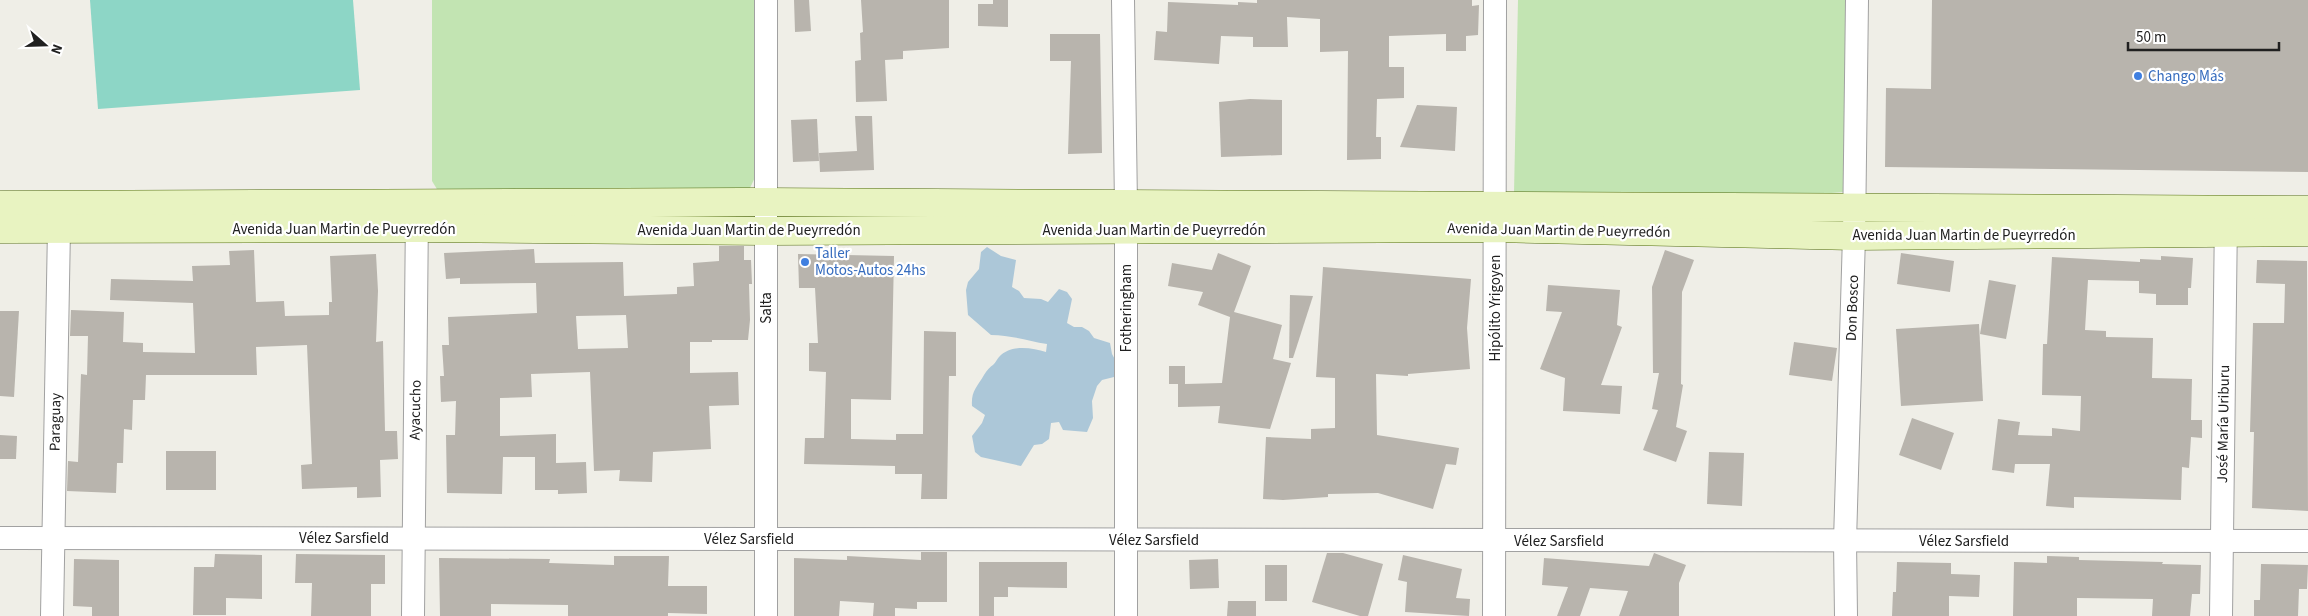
<svg xmlns="http://www.w3.org/2000/svg" width="2308" height="616" viewBox="0 0 2308 616" font-family="'Source Sans 3',sans-serif">
	<style>
		.grass { fill: #c2e4b2 }
		.pitch { fill: #8dd6c6 }
		.water { fill: #acc7d8 }
		.building { fill: #b8b4ad; fill-rule: evenodd }
		.lines { fill: none; stroke-linecap: round; stroke-linejoin: round }
		.minor-casing { stroke: #a1a1a1; stroke-width: 24 }
		.secondary-casing { stroke: #536d10; stroke-width: 29 }
		.minor { stroke: #fff; stroke-width: 22 }
		.secondary { stroke: #e8f3c1; stroke-width: 28 }
		.shop-dot { fill: #3f7fe0; stroke: #fff; stroke-width: 2 }
		.labels { text-anchor: middle; stroke-width: 4.5; stroke-linejoin: round; paint-order: stroke }
		.shop-label { font-size: 15px; fill: #366cbe; stroke: #fff; text-anchor: start }
		.street-label { font-size: 15px; fill: #202020; stroke: #fff }
	</style>
	<rect width="100%" height="100%" fill="#efeee7"/>
	<!-- grass -->
	<g class="grass">
		<path d="M432 0H756L761 165 748 192 443 199 432 181Z"/>
		<path d="M1518 0H1846L1844 192 1757 199 1514 193Z"/>
	</g>
	<!-- pitch -->
	<path class="pitch" d="M90 0H353L360 90 98 109Z"/>
	<!-- water -->
	<path class="water" d="M987 247 1001 256 1016 260 1012 287 1019 291 1024 298 1041 299 1048 302 1059 289 1067 292 1072 299 1067 323 1074 327H1082L1089 331 1094 338 1110 343 1112 354 1120 369 1118 376 1102 380 1097 386 1092 401 1093 418 1087 432 1063 430 1059 422 1051 423 1049 439 1042 444 1034 445 1021 466 981 457 975 452 972 436 982 423 985 415 972 406C971 391 977 387 984 375 988 369 989 368 994 364 996 362 997 359 999 357 1011 344 1032 348 1046 352L1047 344C1028 341 1011 335 991 335L968 315 966 290 968 282 979 269 981 252Z"/>
	<!-- building -->
	<g class="building">
		<path d="M794 0H809L811 31 795 32Z"/>
		<path d="M861 0H949V48L903 51V59L885 60 887 101 856 102 855 61 861 60 860 33 863 32Z"/>
		<path d="M993 0H1008V27L978 26V4H993Z"/>
		<path d="M1257 0H1472V6L1479 5 1478 35 1466 36V51H1446V34L1389 36V67H1404V98L1377 99 1376 137H1381V159L1347 160 1348 51 1320 52V19L1287 17 1288 47H1253V37L1221 36 1219 64 1154 60 1156 31 1167 32 1168 2 1238 5V2L1257 3Z"/>
		<path d="M1932 0H2308V172L1885 167 1886 88 1931 89Z"/>
		<path d="M1050 34H1100L1102 153 1068 154 1071 61H1050Z"/>
		<path d="M1250 99 1282 100V155L1221 157 1219 102Z"/>
		<path d="M1417 105 1457 107 1455 151 1400 147Z"/>
		<path d="M855 116H872L874 170 820 172 819 153 857 151Z"/>
		<path d="M817 119 819 161 793 162 791 120Z"/>
		<path d="M719 246H744V260H751L752 284H749L750 320 748 340H712V342H690V373L738 372 739 405 709 406 711 449 653 452 652 482 619 481 620 470 594 471 590 372 531 374 532 397 500 398V436L556 434V463L586 462 587 493 558 494V490H535V457H503L502 494 447 493 446 435H455L456 401 441 402 440 376H444L442 345H449L448 317 537 313 536 283 460 284V278L446 279 444 253 534 249 535 263 623 262 624 296 677 294V287L694 286 693 263 719 261ZM626 315 628 348 578 349 576 316Z"/>
		<path d="M254 250 256 302 284 301 285 316 329 315V302H332L330 256 376 254 378 291 376 342 383 341 385 431H397L398 459 380 460 381 497 357 498V487L302 489 301 465 312 464 307 345 256 347 257 375H146L145 400H133L132 430 124 429 123 463H117L116 493 67 491 68 461 78 462 81 374 87 375 88 336H70L71 310 124 312 123 342 143 343V352L195 353 193 303 110 300 111 279 193 281 192 266 230 265 229 251Z"/>
		<path d="M1665 250 1694 260 1682 292 1681 384 1683 385 1676 427 1687 431 1676 462 1643 450 1658 410 1652 409 1659 373H1653L1652 287Z"/>
		<path d="M1218 253 1251 266 1234 312 1282 325 1273 359 1291 363 1270 429 1218 423 1220 406 1178 407V384H1181H1169V366H1185V384L1222 383 1230 317 1198 305 1203 292 1168 286 1172 263 1212 270Z"/>
		<path d="M1901 253 1954 261 1950 292 1897 284Z"/>
		<path d="M798 254 894 256 891 400 851 399V439L896 440V434H923L924 331 956 332V376H949L947 499H921L922 474H895V466L804 464 805 438H824L826 372 809 371V343H818L815 288H799Z"/>
		<path d="M2161 256 2193 258 2191 288H2188V305H2156V294L2139 293V281L2088 280 2085 330 2106 331V337L2153 338 2152 378 2192 379 2191 420H2202V438L2191 437 2189 468 2182 467 2181 500 2074 497V508L2046 506 2050 464H2015L2014 473 1992 470 1998 419 2020 422 2018 435 2052 436V428L2080 431 2081 396 2042 395 2043 344H2047L2052 257 2140 262V259L2161 260Z"/>
		<path d="M2257 260 2307 261 2308 511 2252 508 2254 432H2250L2253 323H2284L2285 284 2256 283Z"/>
		<path d="M1323 267 1471 279 1467 328 1470 369 1408 374V376L1376 374 1377 435 1459 448 1456 465 1446 464 1433 509 1378 493 1328 494V497L1283 500 1263 499 1266 437 1311 439V429L1335 428V378L1316 377Z"/>
		<path d="M1989 280 2016 285 2006 339 1980 334Z"/>
		<path d="M1548 285 1620 290 1617 325 1622 327 1601 385 1622 386 1620 414 1563 411 1565 378 1540 369 1562 312 1546 311Z"/>
		<path d="M1290 295 1313 296 1293 358H1289Z"/>
		<path d="M0 311H19L14 397 0 396Z"/>
		<path d="M1979 324 1983 401 1901 406 1896 329Z"/>
		<path d="M1794 342 1837 348 1832 381 1789 375Z"/>
		<path d="M1912 418 1954 433 1941 470 1899 455Z"/>
		<path d="M0 435 17 436 16 459H0Z"/>
		<rect x="166" y="451" width="50" height="39"/>
		<path d="M1709 452 1744 453 1742 506 1707 504Z"/>
		<path d="M921 552H947V602H917V609L895 608V616H873L874 603 840 601 839 616H794V558L847 560V556L921 560Z"/>
		<path d="M1327 553H1343L1383 564 1368 616H1360L1312 602Z"/>
		<path d="M1654 553 1686 565 1679 583V616H1619L1628 591 1590 588 1580 616H1557L1568 587 1542 585 1544 558 1649 566Z"/>
		<path d="M215 554 262 555V599L226 598V615H193L194 567H214Z"/>
		<path d="M296 554 385 555V584H371V616H311L312 583H295Z"/>
		<path d="M1403 555 1462 569 1456 598 1470 599 1469 616 1405 612 1407 582 1398 580Z"/>
		<path d="M614 556H669L668 586H707V614L668 613V616H568V605L491 604V616H440L439 558 550 559 549 563 614 565Z"/>
		<path d="M2047 556 2079 557V560L2163 562 2162 564 2201 565 2200 594H2192L2190 616H2152L2153 599 2077 598V616H2013L2014 562 2047 563Z"/>
		<path d="M74 559 119 560V616H92V607L73 606Z"/>
		<path d="M1218 559 1219 588 1190 589 1189 560Z"/>
		<path d="M979 562H1067V588L1008 587V597H994V616H979Z"/>
		<path d="M1897 562 1951 563V574L1980 575 1979 597 1949 596V616H1892L1893 592H1896Z"/>
		<path d="M2261 564 2308 565 2307 589H2299L2298 616H2254V600H2260Z"/>
		<rect x="1265" y="565" width="22" height="36"/>
		<path d="M1228 601H1256V616H1227Z"/>
	</g>
	<g class="lines">
		<defs>
			<g id="minor">
				<path d="M766 0V616"/>
				<path d="M1123 0 1126 205V616"/>
				<path d="M0 538 2308 541"/>
				<path d="M52 616 59 228"/>
				<path d="M413 616 417 212"/>
				<path d="M1494 616 1495 0"/>
				<path d="M1846 616 1845 541 1854 236 1857 0"/>
				<path d="M2221 616 2226 217"/>
			</g>
			<g id="secondary">
				<path d="M0 205 742 202 2308 210"/>
				<path d="M0 229 417 228 766 231 1495 228 1854 236 2308 232"/>
			</g>
		</defs>
		<!-- minor casing -->
		<use href="#minor" class="minor-casing"/>
		<!-- secondary casing -->
		<use href="#secondary" class="secondary-casing"/>
		<!-- minor -->
		<use href="#minor" class="minor"/>
		<!-- secondary -->
		<use href="#secondary" class="secondary"/>
	</g>
	<!-- markers -->
	<g class="shop-dot">
		<circle cx="2138" cy="76" r="5"/>
		<circle cx="805" cy="262" r="5"/>
	</g>
	<g class="labels">
		<!-- shop labels -->
		<g class="shop-label">
			<text x="2148" y="81">Chango Más</text>
			<text x="815" y="258">Taller<tspan x="815" dy="17">Motos-Autos 24hs</tspan></text>
		</g>
		<!-- street labels -->
		<g class="street-label">
			<text x="344" y="234">Avenida Juan Martin de Pueyrredón</text>
			<text x="749" y="235">Avenida Juan Martin de Pueyrredón</text>
			<text x="1154" y="235">Avenida Juan Martin de Pueyrredón</text>
			<text transform="translate(1559 230) rotate(1)" y="5">Avenida Juan Martin de Pueyrredón</text>
			<text x="1964" y="240">Avenida Juan Martin de Pueyrredón</text>
			<text transform="translate(766 308) rotate(-90)" y="5">Salta</text>
			<text transform="translate(1126 308) rotate(-90)" y="5">Fotheringham</text>
			<text transform="translate(1495 308) rotate(-90)" y="5">Hipólito Yrigoyen</text>
			<text transform="translate(1852 308) rotate(-88)" y="5">Don Bosco</text>
			<text transform="translate(415 410) rotate(-89)" y="5">Ayacucho</text>
			<text transform="translate(55 422) rotate(-89)" y="5">Paraguay</text>
			<text transform="translate(2223 424) rotate(-89)" y="5">José María Uriburu</text>
			<text x="344" y="543">Vélez Sarsfield</text>
			<text x="749" y="544">Vélez Sarsfield</text>
			<text x="1154" y="545">Vélez Sarsfield</text>
			<text x="1559" y="546">Vélez Sarsfield</text>
			<text x="1964" y="546">Vélez Sarsfield</text>
		</g>
	</g>
	<!-- north arrow -->
	<g transform="translate(45 45) rotate(110)" stroke="#ffffff" stroke-width="4" paint-order="stroke">
	<path d="M0-4L9 19L0 12L-9 19Z" fill="#202020"/>
	<text y="-8" font-size="14" font-weight="bold" text-anchor="middle" fill="#202020">N</text>
	</g>
	<!-- scale -->
	<path d="M2128 42v8h151v-8" fill="none" stroke="#202020" stroke-width="2.5"/>
	<text x="2136" y="42" font-size="15" fill="#202020" stroke="#ffffff" stroke-width="4" paint-order="stroke">50 m</text>
</svg>
